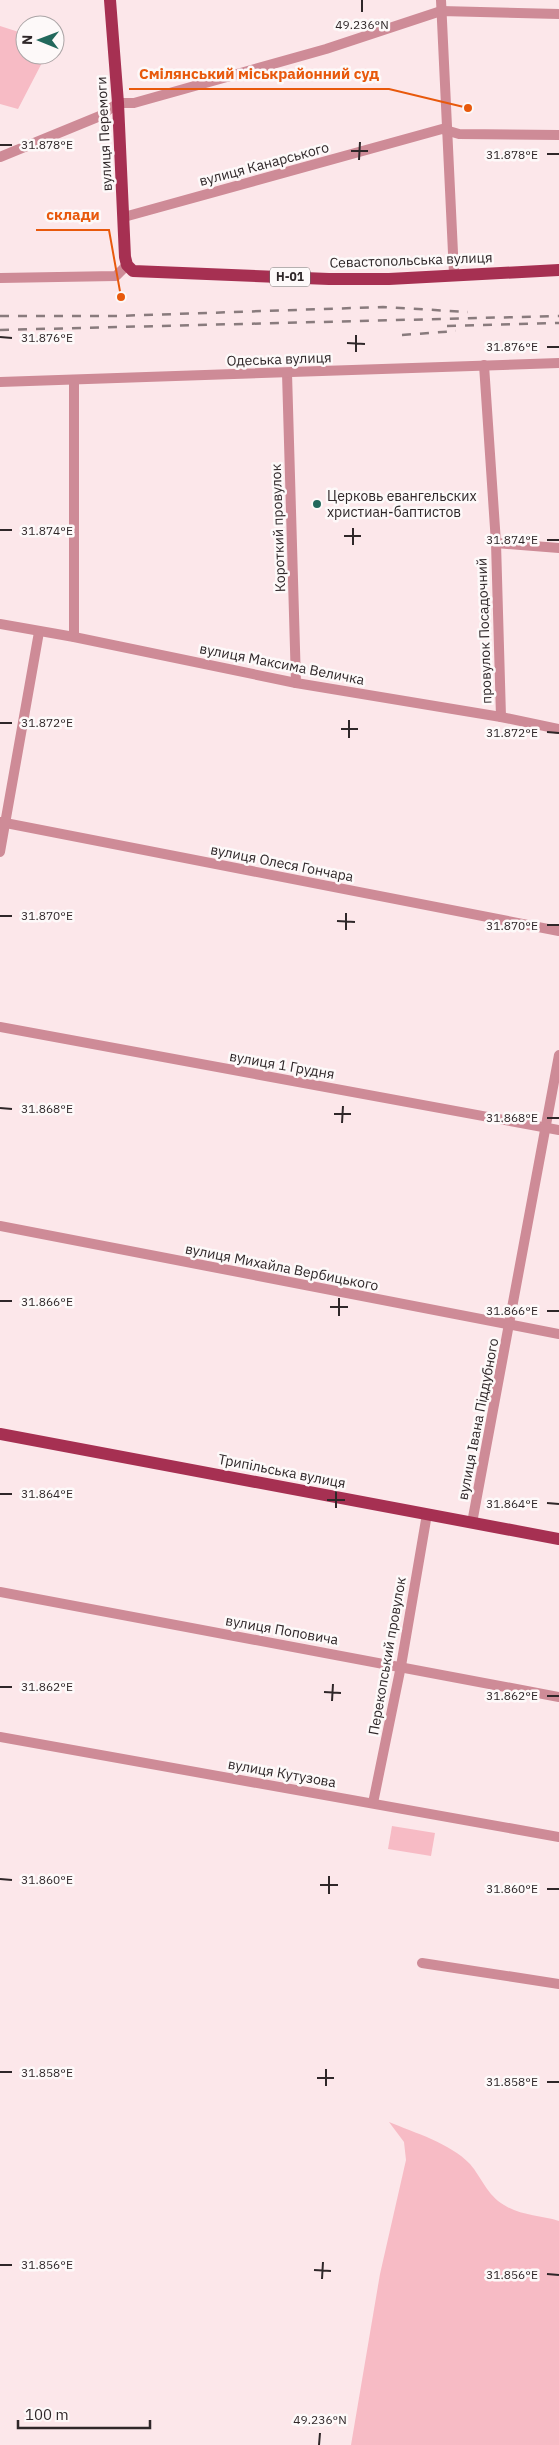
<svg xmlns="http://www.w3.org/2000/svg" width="559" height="2445" viewBox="0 0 559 2445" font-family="'IBM Plex Sans',sans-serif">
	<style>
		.green { fill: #f7bbc5 }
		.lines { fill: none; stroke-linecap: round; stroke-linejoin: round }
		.minor { stroke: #ce8b97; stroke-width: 10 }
		.primary { stroke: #a63052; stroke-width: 12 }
		.rail { stroke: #897b7d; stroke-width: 2.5; stroke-dasharray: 9 9; stroke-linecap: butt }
		.ticks { fill: none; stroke: #2f2729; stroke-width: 2 }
		.poi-dot { fill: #22685c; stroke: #fdf9f9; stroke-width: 2 }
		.labels { text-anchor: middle; stroke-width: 5; stroke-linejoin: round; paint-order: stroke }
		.shield { fill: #fdf9f9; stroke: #6d6667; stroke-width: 1 }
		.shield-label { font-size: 12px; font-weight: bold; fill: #2f2729 }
		.street-label { font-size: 14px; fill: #2f2729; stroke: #fdf9f9 }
		.poi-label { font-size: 14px; fill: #2f2729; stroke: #fdf9f9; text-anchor: start }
		.ticks-label { font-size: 12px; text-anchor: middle; fill: #2f2729; stroke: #fdf9f9; stroke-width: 5; stroke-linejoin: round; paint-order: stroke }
		.leader { fill: none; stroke: #e8590c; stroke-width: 2 }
		.callout-dot { fill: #e8590c; stroke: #fdf9f9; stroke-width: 2 }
		.callout-label { font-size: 15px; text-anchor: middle; font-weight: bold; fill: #e8590c; stroke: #fdf9f9; stroke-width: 5; stroke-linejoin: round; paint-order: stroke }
	</style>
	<rect width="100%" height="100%" fill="#fce7ea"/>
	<!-- green -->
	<g class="green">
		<path d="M0 26 25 34V55H46L18 109 0 104Z"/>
		<path d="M392 1826 435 1833 431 1856 388 1849Z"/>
		<path d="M389 2122C415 2133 450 2143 470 2164 482 2178 487 2195 504 2205 521 2216 540 2215 559 2221V2445H351L380 2274 406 2160 404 2142Z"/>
	</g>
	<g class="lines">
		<!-- minor -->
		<g class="minor">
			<path d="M441 0 454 274"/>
			<path d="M0 157 100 116 118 103H134L326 49 441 11 559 14"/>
			<path d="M124 217 442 129 459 134 559 135"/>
			<path d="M0 278 116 276 127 265"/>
			<path d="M484 365 496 543 501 717"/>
			<path d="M287 373 296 683"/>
			<path d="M0 382 559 363"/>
			<path d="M496 543 559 548"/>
			<path d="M0 624 74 637 296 683 501 717 559 729"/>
			<path d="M74 637V380"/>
			<path d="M0 822 559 931"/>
			<path d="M0 852 39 632"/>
			<path d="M0 1027 559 1130"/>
			<path d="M0 1226 559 1334"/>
			<path d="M472 1523 559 1055"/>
			<path d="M0 1592 559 1697"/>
			<path d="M0 1737 559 1837"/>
			<path d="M373 1803 401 1666 427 1514"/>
			<path d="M422 1963 559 1984"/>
		</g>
		<!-- primary -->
		<g class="primary">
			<path d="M110 0 118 103 125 257 127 265 133 271 329 279H389L559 270"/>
			<path d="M0 1434 559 1539"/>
		</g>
		<!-- rail -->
		<g class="rail">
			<path d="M0 316H116L383 307 468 312"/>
			<path d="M447 326 559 323"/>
			<path d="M0 330 559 316"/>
			<path d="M402 335 456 331"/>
		</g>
	</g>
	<!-- ticks -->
	<path class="ticks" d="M362 12V0M0 145H12M351 151H368M547 154H559M359 160 360 142M0 337 12 338M347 343 365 344M547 347H559M356 352V335M0 530H12M344 536H361M547 540H559M353 545V528M0 723H12M341 729H358M547 732 559 733M349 738V720M0 916H12M337 921 355 922M547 925H559M346 930V913M0 1108 12 1109M334 1114H351M547 1118H559M342 1123 343 1106M0 1301H12M330 1307H348M547 1311H559M339 1316V1298M0 1494H12M327 1500H345M547 1503 559 1504M336 1508V1491M0 1687H12M324 1692 341 1693M547 1696H559M332 1701 333 1684M0 1879 12 1880M320 1885H338M547 1889H559M329 1894V1876M0 2072H12M317 2078H334M547 2082H559M326 2086V2069M0 2265H12M314 2270 331 2271M547 2274 559 2275M322 2279 323 2262M319 2445 320 2433"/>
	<!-- markers -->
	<circle class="poi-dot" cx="317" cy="504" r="5"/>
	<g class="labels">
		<!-- shield labels -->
		<rect class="shield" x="270" y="267.5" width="40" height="19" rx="4"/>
		<g class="shield-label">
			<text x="290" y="281">Н-01</text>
		</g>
		<!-- street labels -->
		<g class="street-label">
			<text transform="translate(104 134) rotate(-93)" y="5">вулиця Перемоги</text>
			<text transform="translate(264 164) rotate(-15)" y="5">вулиця Канарського</text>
			<text transform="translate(411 260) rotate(-2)" y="5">Севастопольська вулиця</text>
			<text transform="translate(279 359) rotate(-2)" y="5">Одеська вулиця</text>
			<text transform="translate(278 528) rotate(-92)" y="5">Короткий провулок</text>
			<text transform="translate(484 631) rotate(-92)" y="5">провулок Посадочний</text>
			<text transform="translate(282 664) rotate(11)" y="5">вулиця Максима Величка</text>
			<text transform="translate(282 863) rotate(11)" y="5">вулиця Олеся Гончара</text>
			<text transform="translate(282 1065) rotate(10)" y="5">вулиця 1 Грудня</text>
			<text transform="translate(282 1267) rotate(11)" y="5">вулиця Михайла Вербицького</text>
			<text transform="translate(478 1419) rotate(-79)" y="5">вулиця Івана Піддубного</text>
			<text transform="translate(282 1471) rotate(11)" y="5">Трипільська вулиця</text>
			<text transform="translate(282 1630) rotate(10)" y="5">вулиця Поповича</text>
			<text transform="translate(387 1656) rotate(-80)" y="5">Перекопський провулок</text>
			<text transform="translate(282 1773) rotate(10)" y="5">вулиця Кутузова</text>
		</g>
		<!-- poi labels -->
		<g class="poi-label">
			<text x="327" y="501">Церковь евангельских<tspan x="327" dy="16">христиан-баптистов</tspan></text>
		</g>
	</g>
	<g class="ticks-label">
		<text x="362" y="29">49.236°N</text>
		<text x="47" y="149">31.878°E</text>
		<text x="512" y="159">31.878°E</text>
		<text x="47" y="342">31.876°E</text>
		<text x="512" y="351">31.876°E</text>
		<text x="47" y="535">31.874°E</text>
		<text x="512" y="544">31.874°E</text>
		<text x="47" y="727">31.872°E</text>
		<text x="512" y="737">31.872°E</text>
		<text x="47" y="920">31.870°E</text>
		<text x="512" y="930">31.870°E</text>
		<text x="47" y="1113">31.868°E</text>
		<text x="512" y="1122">31.868°E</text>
		<text x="47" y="1306">31.866°E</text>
		<text x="512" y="1315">31.866°E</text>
		<text x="47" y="1498">31.864°E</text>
		<text x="512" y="1508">31.864°E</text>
		<text x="47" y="1691">31.862°E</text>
		<text x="512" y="1700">31.862°E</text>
		<text x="47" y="1884">31.860°E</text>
		<text x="512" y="1893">31.860°E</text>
		<text x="47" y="2077">31.858°E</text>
		<text x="512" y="2086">31.858°E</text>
		<text x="47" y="2269">31.856°E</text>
		<text x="512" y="2279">31.856°E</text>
		<text x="320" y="2424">49.236°N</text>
	</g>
	<!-- callouts -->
	<path class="leader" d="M468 108L389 89H129M121 297L109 230H36"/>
	<g class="callout-dot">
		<circle cx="468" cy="108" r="5"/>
		<circle cx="121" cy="297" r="5"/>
	</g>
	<g class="callout-label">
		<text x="259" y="79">Смілянський міськрайонний суд</text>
		<text x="73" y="220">склади</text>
	</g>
	<!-- north arrow -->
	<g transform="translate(40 40) rotate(271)"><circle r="24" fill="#fdf9f9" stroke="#aba5a6"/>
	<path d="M0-4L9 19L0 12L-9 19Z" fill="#22685c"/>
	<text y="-8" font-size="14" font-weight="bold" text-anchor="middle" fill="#2f2729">N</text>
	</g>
	<!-- scale -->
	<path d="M18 2420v8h132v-8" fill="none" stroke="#2f2729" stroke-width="2.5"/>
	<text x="25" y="2420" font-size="15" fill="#2f2729" stroke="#fdf9f9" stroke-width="4" paint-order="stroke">100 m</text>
</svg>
